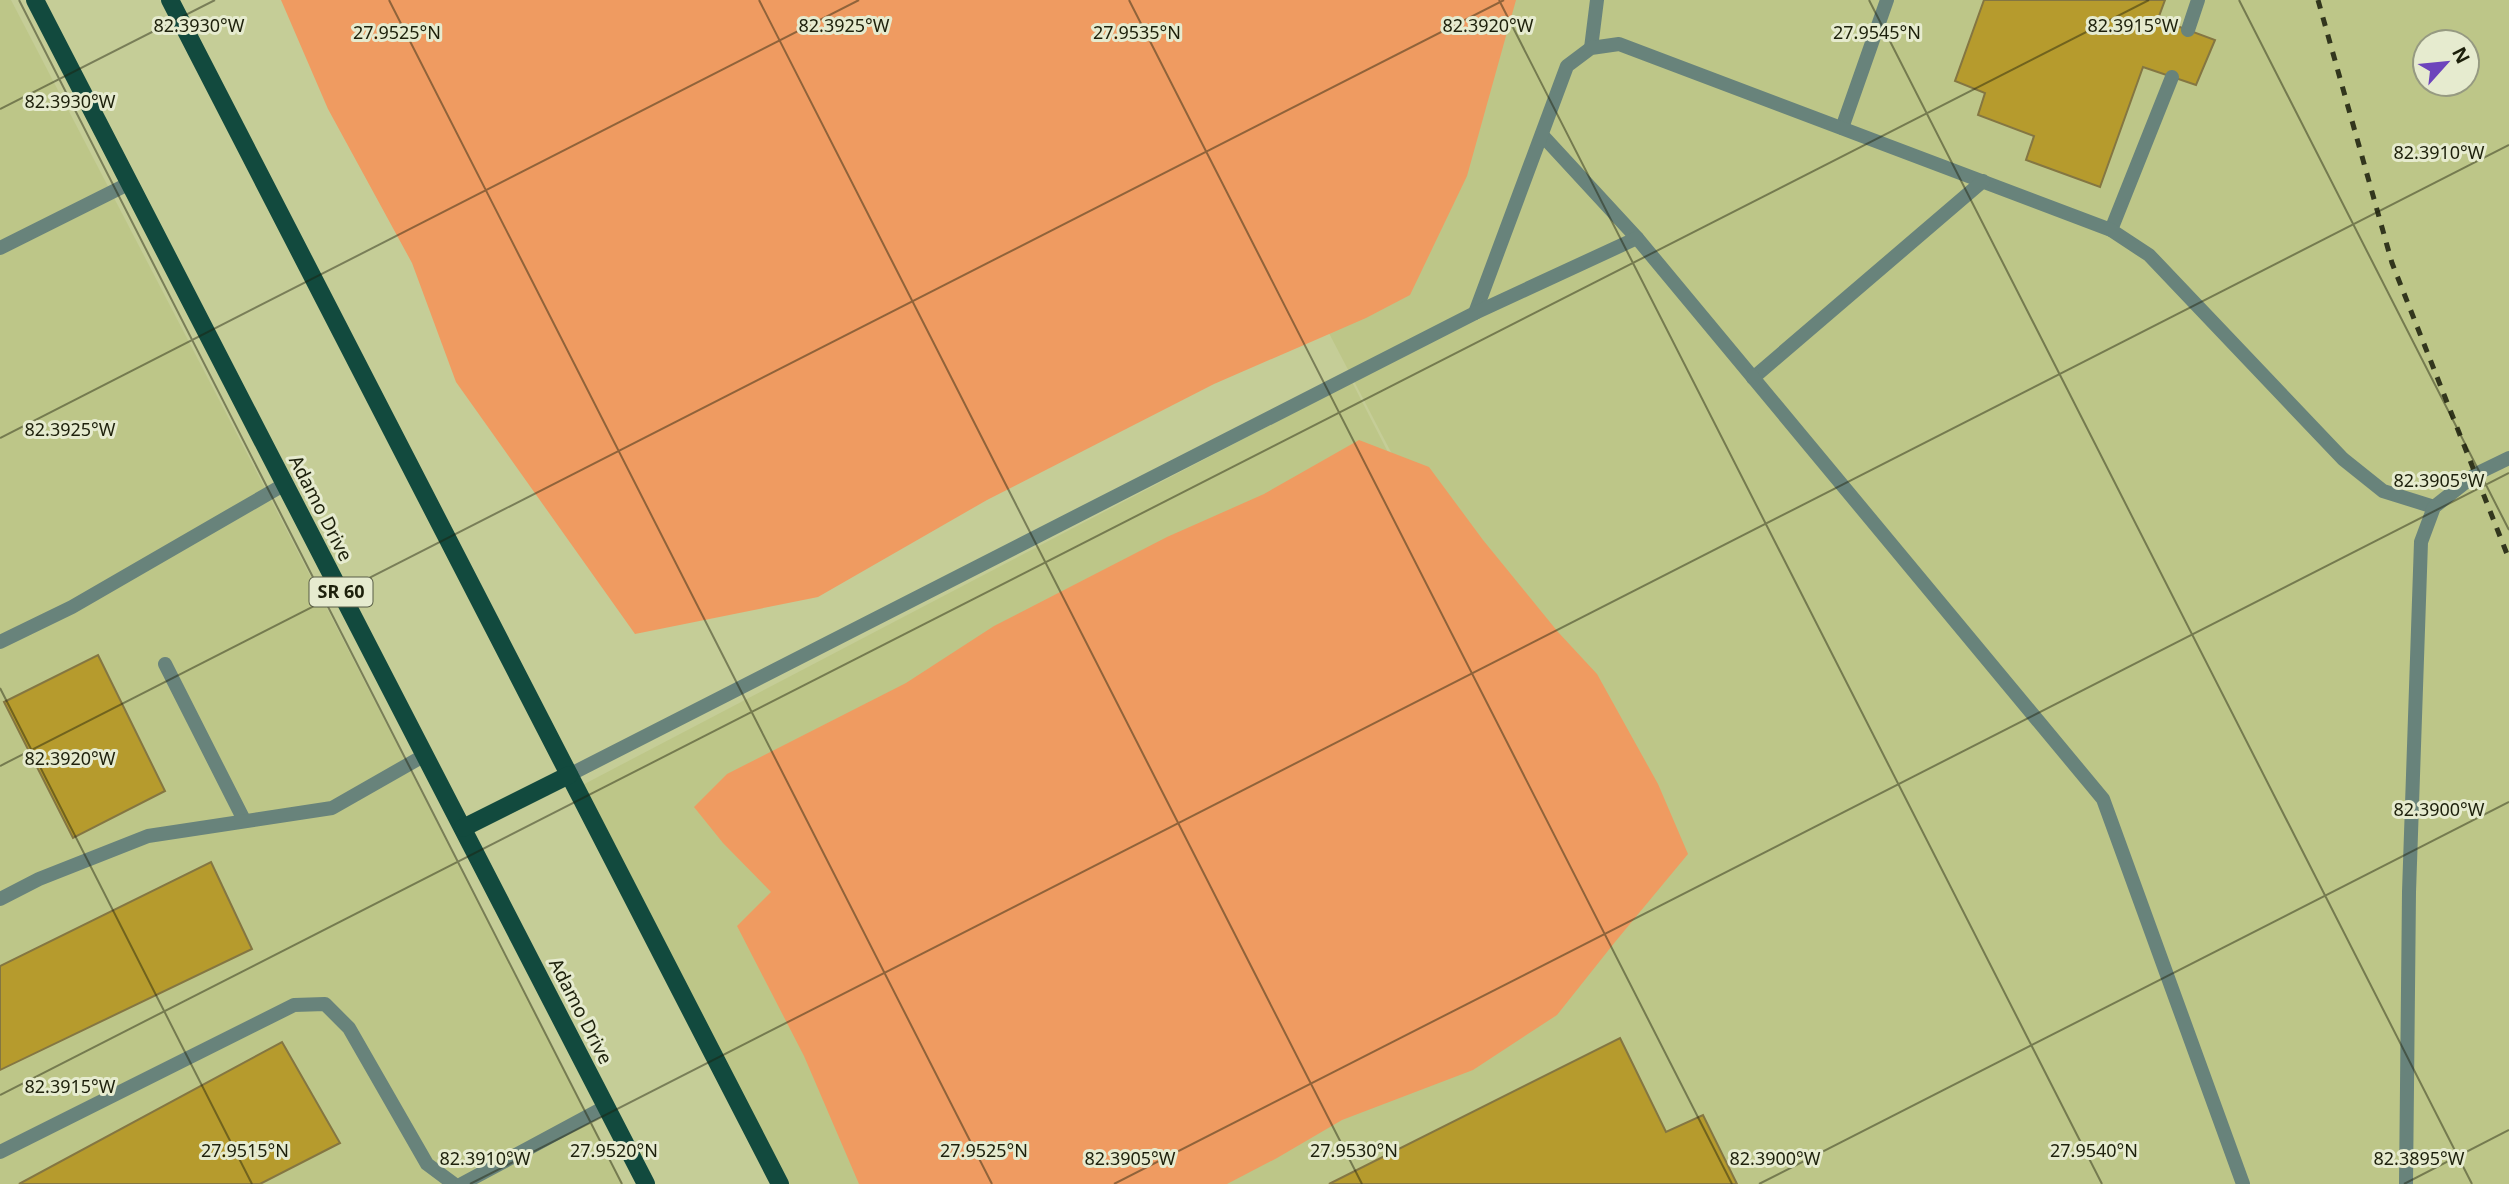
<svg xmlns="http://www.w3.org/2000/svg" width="2509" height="1184" viewBox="0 0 2509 1184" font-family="'Noto Sans',sans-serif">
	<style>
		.built { fill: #bdc688; fill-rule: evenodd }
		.green { fill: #ef9b61 }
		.building { fill: #b69b2d; stroke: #847642; stroke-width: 2 }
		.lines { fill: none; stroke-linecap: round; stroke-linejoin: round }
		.service { stroke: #68837b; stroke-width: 14 }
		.minor { stroke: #68837b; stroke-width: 14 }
		.primary { stroke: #124a3e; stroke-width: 18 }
		.rail { stroke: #32361d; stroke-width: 5; stroke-dasharray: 9 9; stroke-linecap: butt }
		.ticks { fill: none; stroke: #1d200b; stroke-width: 2; stroke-opacity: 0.45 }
		.labels { text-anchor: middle; stroke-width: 6; stroke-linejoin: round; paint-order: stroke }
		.shield { fill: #e6ebcf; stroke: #595d46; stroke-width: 2 }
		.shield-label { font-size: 18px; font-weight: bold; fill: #1d200b }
		.street-label { font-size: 19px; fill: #1d200b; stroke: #e6ebcf }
		.ticks-label { font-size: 18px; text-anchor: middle; fill: #1d200b; stroke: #e6ebcf; stroke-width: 6; stroke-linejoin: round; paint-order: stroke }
	</style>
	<rect width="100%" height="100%" fill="#c5cd97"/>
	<!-- built -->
	<g class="built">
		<path d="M0 0H11L267 492 623 1184H0Z"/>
		<path d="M1377 0H2509V1184H783L573 790 1352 382 1455 583 1581 817 1306 289ZM2425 42H2467V84H2425Z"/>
	</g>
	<!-- green -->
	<g class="green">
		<path d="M281 0H1516L1467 176 1410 295 1366 318 1214 384 987 500 818 597 635 634 456 382 412 263 328 109Z"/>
		<path d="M1359 440 1429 467 1483 540 1558 632 1597 674 1658 784 1688 854 1615 942 1557 1015 1473 1070 1342 1120 1277 1158 1227 1184H859L804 1056 737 926 771 892 723 843 694 807 727 774 906 683 994 626 1167 537 1264 494Z"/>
	</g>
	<!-- building -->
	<g class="building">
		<path d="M1984 0H2165L2158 19 2215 40 2196 85 2143 67 2100 187 2026 160 2034 136 1978 115 1985 93 1955 81Z"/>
		<path d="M98 655 165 791 73 838 4 702Z"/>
		<path d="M211 862 252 949 0 1070V966Z"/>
		<path d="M1620 1038 1666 1132 1703 1115 1737 1184H1329Z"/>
		<path d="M282 1042 340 1143 260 1184H19Z"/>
	</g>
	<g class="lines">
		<!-- service -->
		<g class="service">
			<path d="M2188 30 2198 0"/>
			<path d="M1591 48 1597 0"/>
			<path d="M1842 128 1887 0"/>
			<path d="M1542 135 1637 238"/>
			<path d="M2111 230 2172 77"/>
			<path d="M1475 313 1567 66 1591 48 1619 44 2111 230 2149 255 2343 459 2383 491 2434 507"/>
			<path d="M1753 378 1983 181"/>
			<path d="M0 642 72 607 285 484"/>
			<path d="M165 664 244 820"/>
			<path d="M569 775 1475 313 1637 238 2103 799 2243 1184"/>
			<path d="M0 899 39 879 148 836 332 808 425 755"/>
			<path d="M0 1152 294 1005 325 1004 349 1028 427 1164 454 1184"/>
			<path d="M462 1184 607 1106"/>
			<path d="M2406 1184 2409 892 2421 542 2434 507 2476 474 2509 458"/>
		</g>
		<!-- minor -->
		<path class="minor" d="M0 248 130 183"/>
		<!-- primary -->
		<g class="primary">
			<path d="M35 0 646 1184"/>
			<path d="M170 0 780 1184"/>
			<path d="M463 828 569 775"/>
		</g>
		<!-- rail -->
		<path class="rail" d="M2318 0 2392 263 2509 559"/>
	</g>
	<!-- ticks -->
	<path class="ticks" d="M19 0 622 1184M389 0 992 1184M759 0 1362 1184M1129 0 1732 1184M1499 0 2102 1184M1869 0 2472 1184M2239 0 2509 530M0 109 215 0M0 438 859 0M0 688 252 1184M0 766 1504 0M0 1095 2149 0M470 1184 2509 145M1114 1184 2509 473M1759 1184 2509 802M2404 1184 2509 1130"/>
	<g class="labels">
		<!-- shield labels -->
		<rect class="shield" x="309.5" y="577.5" width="63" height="29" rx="5"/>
		<g class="shield-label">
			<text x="341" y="598">SR 60</text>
		</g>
		<!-- street labels -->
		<g class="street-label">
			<text transform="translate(321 508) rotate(63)" y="7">Adamo Drive</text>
			<text transform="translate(581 1011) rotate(63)" y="7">Adamo Drive</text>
		</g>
	</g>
	<g class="ticks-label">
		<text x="199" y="32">82.3930°W</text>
		<text x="844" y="32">82.3925°W</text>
		<text x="1488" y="32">82.3920°W</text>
		<text x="2133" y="32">82.3915°W</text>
		<text x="397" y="39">27.9525°N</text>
		<text x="1137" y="39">27.9535°N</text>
		<text x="1877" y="39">27.9545°N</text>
		<text x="70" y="108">82.3930°W</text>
		<text x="2439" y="159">82.3910°W</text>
		<text x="70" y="436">82.3925°W</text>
		<text x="2439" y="487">82.3905°W</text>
		<text x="70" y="765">82.3920°W</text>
		<text x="2439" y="816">82.3900°W</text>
		<text x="70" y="1093">82.3915°W</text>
		<text x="245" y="1157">27.9515°N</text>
		<text x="614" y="1157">27.9520°N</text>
		<text x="984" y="1157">27.9525°N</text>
		<text x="1354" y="1157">27.9530°N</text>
		<text x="2094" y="1157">27.9540°N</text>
		<text x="1130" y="1165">82.3905°W</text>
		<text x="1775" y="1165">82.3900°W</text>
		<text x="485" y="1165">82.3910°W</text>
		<text x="2419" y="1165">82.3895°W</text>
	</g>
	<!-- north arrow -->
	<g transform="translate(2446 63) rotate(63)"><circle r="33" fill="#e6ebcf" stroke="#969a81" stroke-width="2"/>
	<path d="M0-5L12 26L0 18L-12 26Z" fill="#6d44bc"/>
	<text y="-10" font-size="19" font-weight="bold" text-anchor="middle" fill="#1d200b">N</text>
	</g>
</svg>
